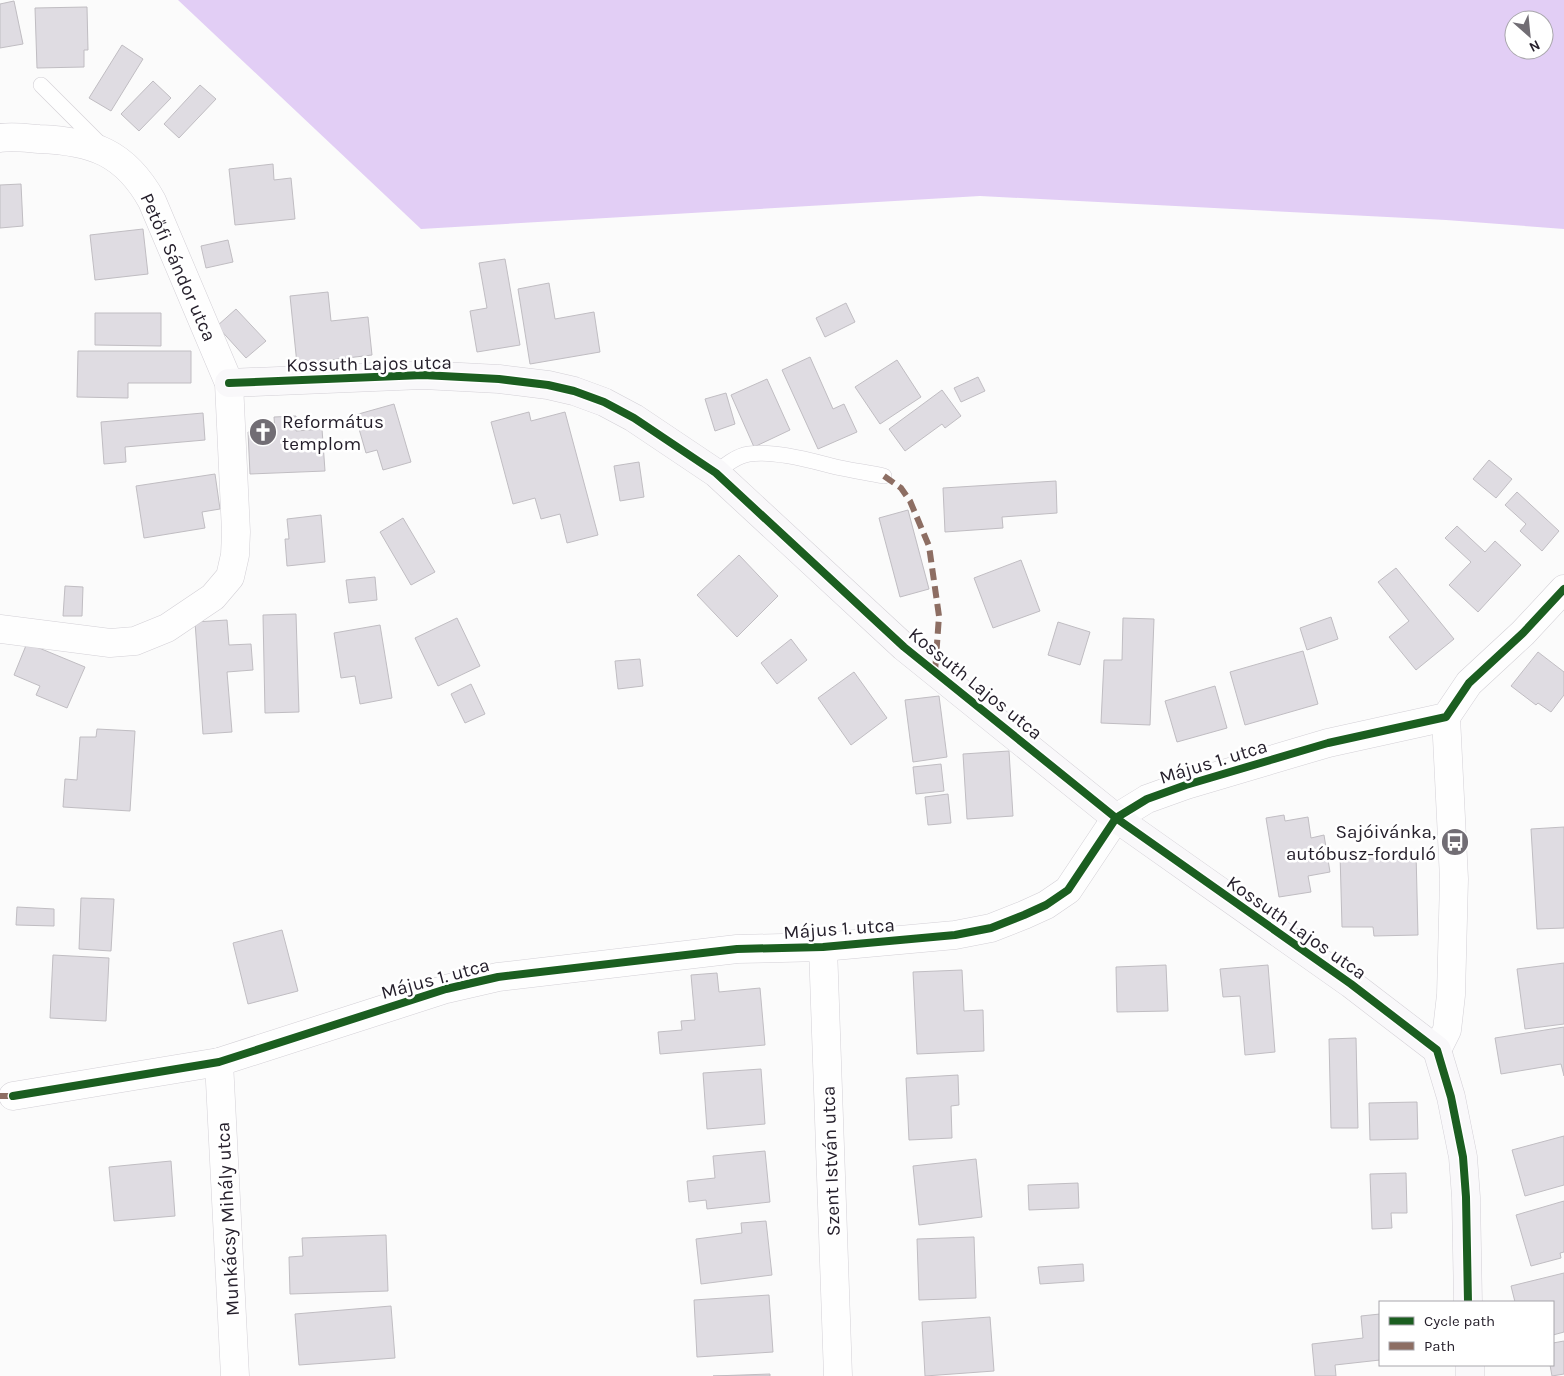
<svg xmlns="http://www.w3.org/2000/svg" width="1564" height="1376" viewBox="0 0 1564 1376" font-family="Karla,sans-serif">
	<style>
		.forest { fill: #e2cef5; fill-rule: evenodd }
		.building { fill: #dfdce2; stroke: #c0bdc2 }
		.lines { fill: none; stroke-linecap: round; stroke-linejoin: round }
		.lane-casing { stroke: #d3d0d6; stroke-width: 16 }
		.street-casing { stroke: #d3d0d6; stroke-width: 29 }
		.secondary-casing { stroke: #d3d0d6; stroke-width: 29 }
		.lane { stroke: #fefefe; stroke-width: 15 }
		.street { stroke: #fefefe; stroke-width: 28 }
		.secondary { stroke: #f9f8fa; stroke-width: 28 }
		.quiet { stroke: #8d6e63; stroke-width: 6; stroke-dasharray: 12 6; stroke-linecap: butt }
		.cycleway-casing { stroke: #fff; stroke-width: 11 }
		.cycleway { stroke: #1b5e20; stroke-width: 8 }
		.labels { text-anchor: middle; stroke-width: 5; stroke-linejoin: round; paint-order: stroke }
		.street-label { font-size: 19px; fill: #26202c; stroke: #fff }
		.poi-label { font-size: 19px; fill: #26202c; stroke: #fff; text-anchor: start }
	</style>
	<rect width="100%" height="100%" fill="#fbfbfb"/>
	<!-- forest -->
	<path class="forest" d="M178 0H1564V229L1446 220 980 196 421 229ZM1514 20H1544V50H1514Z"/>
	<!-- building -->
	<g class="building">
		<path d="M14 1 23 44 0 48V4Z"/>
		<path d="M87 7 88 50H84V67L37 68 35 8Z"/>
		<path d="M122 45 143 59 111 111 89 98Z"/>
		<path d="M153 81 171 98 139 131 121 114Z"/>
		<path d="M200 85 216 99 179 138 164 124Z"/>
		<path d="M273 164 274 180 291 178 295 219 235 225 229 169Z"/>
		<path d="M21 184 23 226 0 228V185Z"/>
		<path d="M143 229 148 274 95 280 90 235Z"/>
		<path d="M228 240 233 262 206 268 201 246Z"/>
		<path d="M505 259 520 345 477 352 470 311 487 308 479 263Z"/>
		<path d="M549 283 555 319 594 312 600 352 530 364 518 289Z"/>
		<path d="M328 292 331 321 368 317 372 355 297 364 290 296Z"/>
		<path d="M846 303 855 322 825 337 816 318Z"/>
		<path d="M236 309 266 341 246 358 217 326Z"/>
		<path d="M95 313H161V346L95 345Z"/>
		<path d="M78 351H191V383H128V398L77 397Z"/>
		<path d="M810 357 833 409 844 404 857 432 818 449 782 370Z"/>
		<path d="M897 360 921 397 880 424 855 387Z"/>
		<path d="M978 377 985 391 961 402 954 388Z"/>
		<path d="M767 379 790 430 754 447 731 395Z"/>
		<path d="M942 390 961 416 945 428 942 424 905 451 889 429Z"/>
		<path d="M726 393 735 424 715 431 705 399Z"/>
		<path d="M394 404 411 462 383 470 377 450 366 453 355 415Z"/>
		<path d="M529 412 531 421 565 412 598 535 567 543 560 514 541 519 535 498 513 504 491 422Z"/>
		<path d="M203 413 205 440 125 447 126 462 104 464 101 422Z"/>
		<path d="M296 416V431L322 429 325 471 250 474 248 432 275 431 274 417Z"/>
		<path d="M1489 460 1512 479 1496 498 1473 479Z"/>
		<path d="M639 462 644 497 620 501 614 466Z"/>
		<path d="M215 474 220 509 202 512 205 528 144 538 136 486Z"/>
		<path d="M1056 481 1057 513 1002 517 1003 528 945 532 943 488Z"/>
		<path d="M1517 492 1559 531 1542 551 1520 531 1526 524 1505 505Z"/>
		<path d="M908 510 929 589 900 597 879 518Z"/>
		<path d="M321 515 325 562 287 566 285 539H289L287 519Z"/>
		<path d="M403 518 435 572 411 585 380 532Z"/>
		<path d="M1457 526 1485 552 1495 541 1521 565 1478 612 1449 585 1471 562 1445 538Z"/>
		<path d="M739 555 778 596 737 637 697 595Z"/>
		<path d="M1021 560 1040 611 993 628 974 578Z"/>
		<path d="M1396 568 1454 639 1416 670 1389 637 1409 621 1378 582Z"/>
		<path d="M375 577 377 600 349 603 346 580Z"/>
		<path d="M65 586 83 587 82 616H63Z"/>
		<path d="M296 614 299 712 265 713 263 615Z"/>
		<path d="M1331 617 1338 639 1307 650 1300 628Z"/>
		<path d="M457 618 480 666 438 686 415 638Z"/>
		<path d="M1123 618 1154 619 1150 725 1101 723 1104 660H1122Z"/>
		<path d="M227 620 229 645 251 644 253 670 227 672 232 732 203 734 195 622Z"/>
		<path d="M1058 622 1090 632 1080 665 1048 655Z"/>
		<path d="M380 625 392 698 360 704 355 676 341 678 334 633Z"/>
		<path d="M791 639 807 660 777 684 761 663Z"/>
		<path d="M27 643 85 667 67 708 36 695 40 686 14 675Z"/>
		<path d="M1303 651 1318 704 1245 725 1230 672Z"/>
		<path d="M1538 652 1564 672V695L1551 712 1538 703 1536 705 1511 686Z"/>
		<path d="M640 659 643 686 618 689 615 661Z"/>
		<path d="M854 672 887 718 851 745 818 698Z"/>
		<path d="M471 684 485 714 465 723 451 694Z"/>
		<path d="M1215 686 1227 728 1177 742 1165 701Z"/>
		<path d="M939 696 947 757 913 762 905 700Z"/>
		<path d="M97 729 135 731 130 811 63 807 65 779 77 780 80 737H96Z"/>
		<path d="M1009 751 1013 816 967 819 963 754Z"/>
		<path d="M941 764 944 791 916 794 913 767Z"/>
		<path d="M948 794 951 823 928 825 925 797Z"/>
		<path d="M1284 815 1285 821 1308 817 1311 838 1324 835 1330 872 1308 876 1311 892 1279 897 1266 818Z"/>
		<path d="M1564 827V928L1537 929 1531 829Z"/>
		<path d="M1416 852 1418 935 1374 936 1373 927H1342L1340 853Z"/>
		<path d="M81 898 114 899 111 951 79 949Z"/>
		<path d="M17 907 54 909V926L16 925Z"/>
		<path d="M282 930 298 991 248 1004 233 943Z"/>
		<path d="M53 955 109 958 106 1021 50 1018Z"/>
		<path d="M1564 963V1024L1525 1029 1517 969Z"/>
		<path d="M1166 965 1168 1011 1117 1012 1116 967Z"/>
		<path d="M1268 965 1275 1052 1245 1055 1240 996 1223 997 1220 969Z"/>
		<path d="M962 970 964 1011 983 1010 984 1051 917 1054 913 972Z"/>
		<path d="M717 973 719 992 760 988 765 1045 660 1054 658 1032 682 1030 681 1021 695 1020 691 975Z"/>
		<path d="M1564 1027V1076L1561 1064 1501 1074 1495 1038Z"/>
		<path d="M1356 1038 1358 1128H1331L1329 1039Z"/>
		<path d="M761 1069 765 1124 707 1129 703 1073Z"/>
		<path d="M958 1075 959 1105 951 1106 952 1138 909 1140 906 1078Z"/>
		<path d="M1417 1102 1418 1139 1370 1140 1369 1103Z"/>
		<path d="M1564 1136V1185L1525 1196 1512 1150Z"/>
		<path d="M765 1151 770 1202 707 1209 706 1200 689 1202 687 1181 715 1178 713 1156Z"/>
		<path d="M976 1159 982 1217 919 1225 913 1166Z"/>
		<path d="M171 1161 175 1216 114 1221 109 1167Z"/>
		<path d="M1406 1173 1407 1213H1391L1392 1228 1372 1229 1370 1174Z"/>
		<path d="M1078 1183 1079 1208 1029 1210 1028 1185Z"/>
		<path d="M1564 1201V1252L1560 1253 1561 1258 1531 1266 1516 1215Z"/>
		<path d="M766 1221 772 1275 701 1284 696 1239 742 1233 741 1223Z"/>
		<path d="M386 1235 388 1291 290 1294 289 1257 303 1256 302 1238Z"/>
		<path d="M974 1237 976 1298 919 1300 917 1239Z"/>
		<path d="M1083 1264 1084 1281 1040 1284 1038 1267Z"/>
		<path d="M1564 1273V1332L1553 1335V1302H1515L1511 1286Z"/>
		<path d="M769 1295 773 1352 697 1357 694 1300Z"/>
		<path d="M391 1306 395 1358 299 1365 295 1314Z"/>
		<path d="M1380 1314V1360L1335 1365 1336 1376H1315L1312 1344 1363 1338 1361 1316Z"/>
		<path d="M990 1317 994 1371 925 1376 922 1322Z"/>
		<path d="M1564 1341V1374L1552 1376 1550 1365H1553V1343Z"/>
		<path d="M770 1374V1376H713Z"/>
	</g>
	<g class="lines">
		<defs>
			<g id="lane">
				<path d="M41 85 101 145"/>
				<path d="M716 473C725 465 736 456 749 454 776 450 815 462 841 468 855 471 870 473 884 476"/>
			</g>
			<g id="street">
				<path d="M0 138C13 136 26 138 39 139 92 141 125 152 152 201L229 383 236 532 235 555 230 577 213 597 167 628 135 641 110 643 0 629"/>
				<path d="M823 947 838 1376"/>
				<path d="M1437 1050 1447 1030 1451 995 1454 879 1446 717"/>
				<path d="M219 1062 235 1376"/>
				<path d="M13 1096 219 1062 446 989 498 977 737 949 823 947 955 935 991 928 1024 915 1046 905 1068 890 1116 818 1147 799 1186 785 1328 743 1446 717 1469 683 1523 633 1564 589"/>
			</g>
			<g id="secondary">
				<path d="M229 383 423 375 499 379 548 385 574 391 604 402 634 418 716 473 904 647 1116 818 1351 984 1437 1050 1451 1097 1463 1157 1466 1197 1468 1302"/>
				<path d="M1470 1365V1376"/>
			</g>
		</defs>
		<!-- lane casing -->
		<use href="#lane" class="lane-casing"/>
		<!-- street casing -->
		<use href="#street" class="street-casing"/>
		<!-- secondary casing -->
		<use href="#secondary" class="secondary-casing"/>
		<!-- lane -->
		<use href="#lane" class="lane"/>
		<!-- street -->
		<use href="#street" class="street"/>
		<!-- secondary -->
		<use href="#secondary" class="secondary"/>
		<!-- quiet -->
		<g class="quiet">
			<path d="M884 476 901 488 910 501 929 546 939 616 935 672"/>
			<path d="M0 1096H13"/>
		</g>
		<defs>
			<g id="cycleway">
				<path d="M229 383 423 375 499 379 548 385 574 391 604 402 634 418 716 473 904 647 1116 818 1351 984 1437 1050 1451 1097 1463 1157 1466 1197 1468 1302"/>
				<path d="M13 1096 219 1062 446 989 498 977 737 949 823 947 955 935 991 928 1024 915 1046 905 1068 890 1116 818 1147 799 1186 785 1328 743 1446 717 1469 683 1523 633 1564 589"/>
			</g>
		</defs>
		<!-- cycleway casing -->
		<use href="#cycleway" class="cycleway-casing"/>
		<!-- cycleway -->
		<use href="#cycleway" class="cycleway"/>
	</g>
	<!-- icons -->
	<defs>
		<symbol id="church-disc" viewBox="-11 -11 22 22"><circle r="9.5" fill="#716d74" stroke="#fff"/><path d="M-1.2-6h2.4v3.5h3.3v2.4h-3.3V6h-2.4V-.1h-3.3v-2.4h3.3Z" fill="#fff"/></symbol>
		<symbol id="bus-disc" viewBox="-11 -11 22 22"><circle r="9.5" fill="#716d74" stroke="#fff"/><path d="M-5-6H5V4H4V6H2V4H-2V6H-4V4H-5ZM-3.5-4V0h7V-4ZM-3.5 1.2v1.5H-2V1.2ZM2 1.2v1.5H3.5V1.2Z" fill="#fff"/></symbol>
	</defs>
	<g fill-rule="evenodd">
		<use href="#church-disc" x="247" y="416" width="32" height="32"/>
		<use href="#bus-disc" x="1439" y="826" width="32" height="32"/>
	</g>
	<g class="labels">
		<!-- street labels -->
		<g class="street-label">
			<text transform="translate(179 267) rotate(66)" y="7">Petőfi Sándor utca</text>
			<text transform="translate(369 363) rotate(-1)" y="7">Kossuth Lajos utca</text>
			<text transform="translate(976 683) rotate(39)" y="7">Kossuth Lajos utca</text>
			<text transform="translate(1213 761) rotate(-17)" y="7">Május 1. utca</text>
			<text transform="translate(1297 927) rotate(35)" y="7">Kossuth Lajos utca</text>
			<text transform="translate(839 928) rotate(-4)" y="7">Május 1. utca</text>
			<text transform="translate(435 978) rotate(-15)" y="7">Május 1. utca</text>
			<text transform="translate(830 1161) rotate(-92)" y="7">Szent István utca</text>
			<text transform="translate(227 1219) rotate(-93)" y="7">Munkácsy Mihály utca</text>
		</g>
		<!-- poi labels -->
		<g class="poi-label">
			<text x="282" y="428">Református<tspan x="282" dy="22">templom</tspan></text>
			<text x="1436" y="838" text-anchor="end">Sajóivánka,<tspan x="1436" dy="22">autóbusz-forduló</tspan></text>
		</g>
	</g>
	<!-- legend -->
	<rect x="1379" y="1301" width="175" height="65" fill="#ffffff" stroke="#a8a6ab"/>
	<rect x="1389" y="1317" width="25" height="8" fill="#1b5e20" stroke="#a8a6ab"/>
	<text x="1424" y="1326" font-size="15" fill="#26202c">Cycle path</text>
	<rect x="1389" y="1342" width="25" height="8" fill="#8d6e63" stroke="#a8a6ab"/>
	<text x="1424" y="1351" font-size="15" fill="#26202c">Path</text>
	<!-- north arrow -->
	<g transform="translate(1529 35) rotate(153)"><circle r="24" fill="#ffffff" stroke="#a8a6ab"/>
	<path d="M0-4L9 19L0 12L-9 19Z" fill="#716d74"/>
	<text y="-8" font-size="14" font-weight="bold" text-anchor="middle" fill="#26202c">N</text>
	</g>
</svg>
